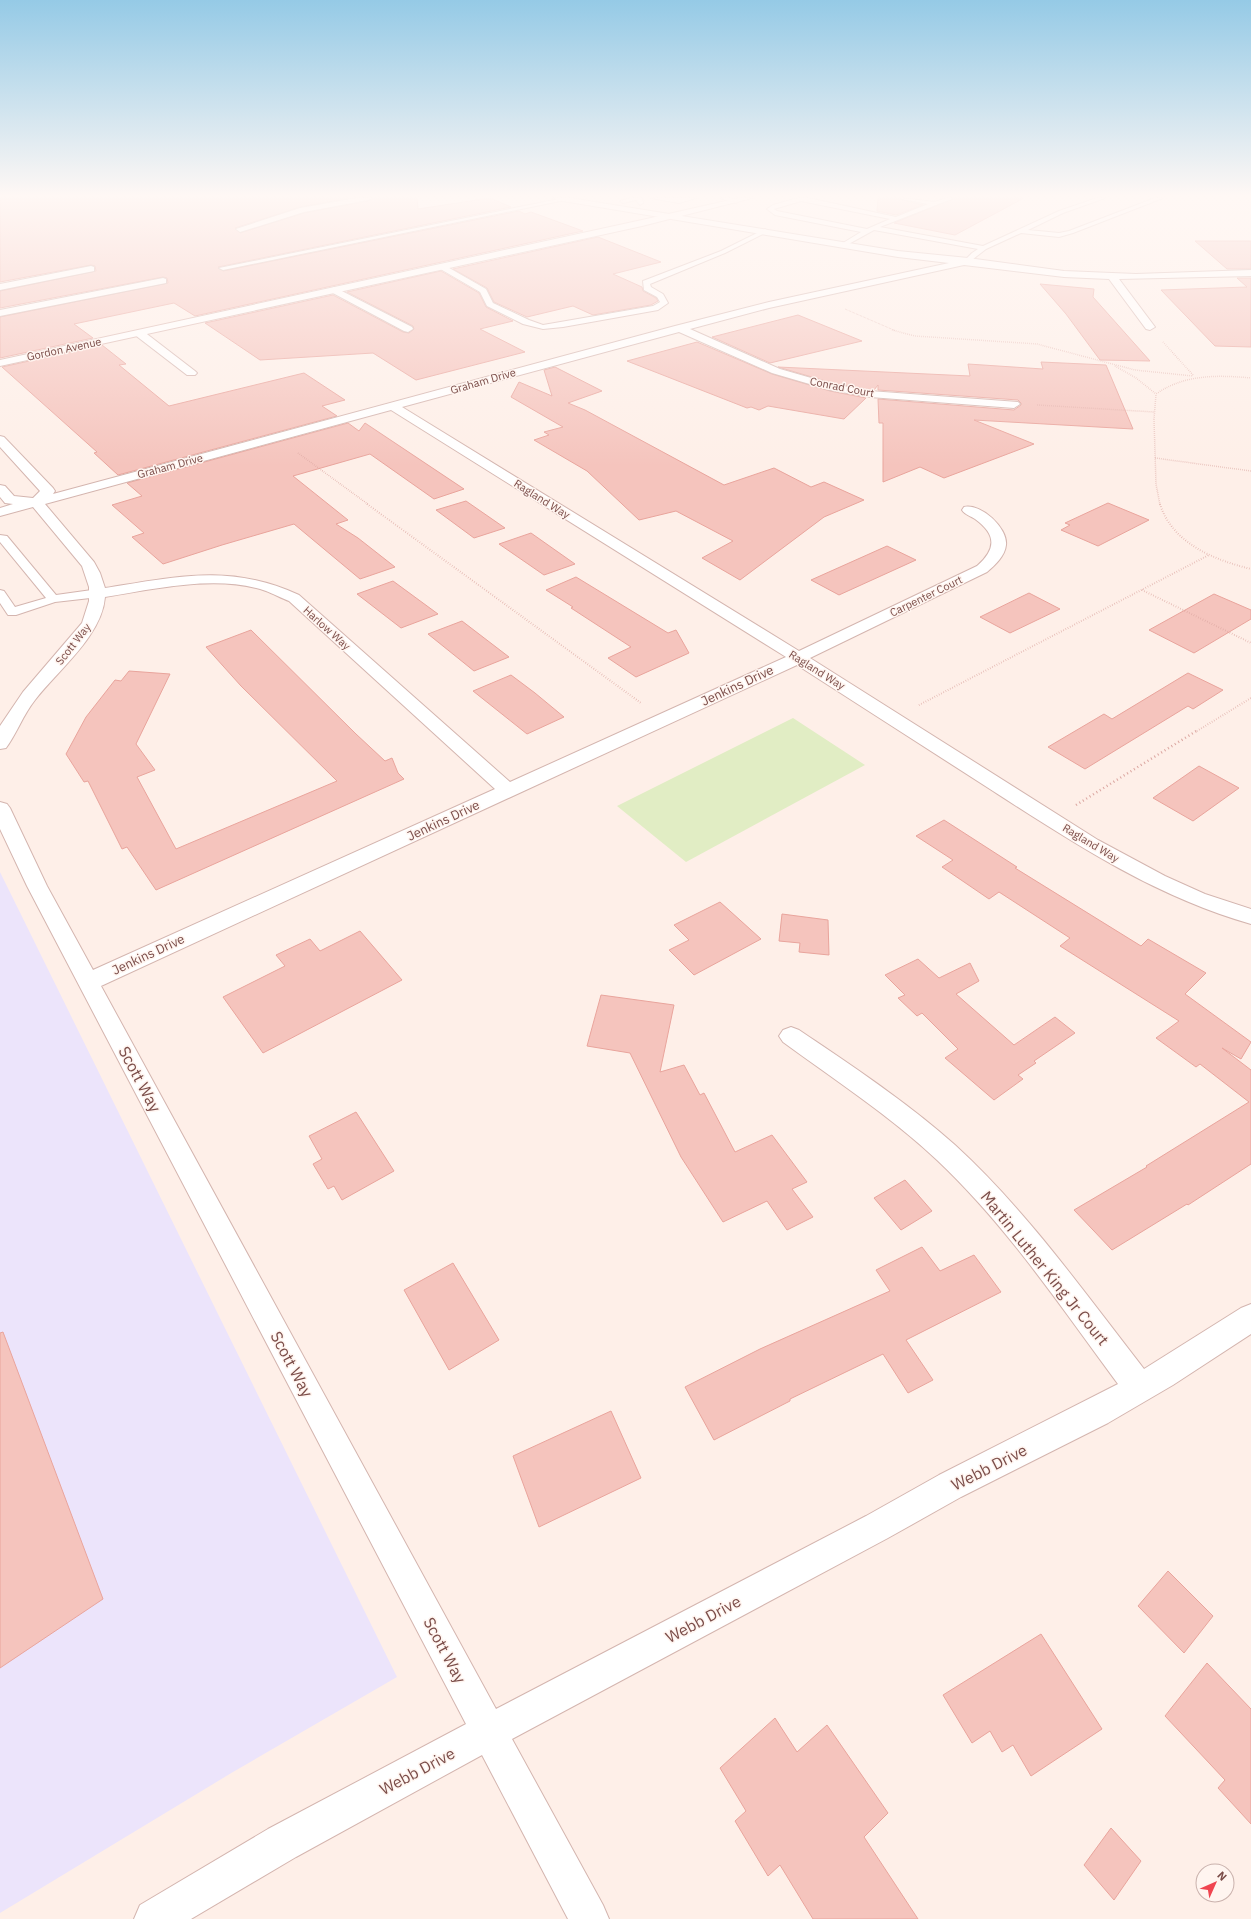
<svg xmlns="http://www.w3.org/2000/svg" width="1251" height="1919" viewBox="0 0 1251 1919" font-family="'IBM Plex Sans',sans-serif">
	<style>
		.education { fill: #ece4fb }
		.green { fill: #e1edc4 }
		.building { fill: #f5c4bd; stroke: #e9a49c }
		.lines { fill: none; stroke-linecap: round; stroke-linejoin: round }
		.lane-casing { stroke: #d4b5af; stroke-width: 2 }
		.street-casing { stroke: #d4b5af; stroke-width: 2 }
		.secondary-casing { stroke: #d9b5ae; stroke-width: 2 }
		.path-far3 { stroke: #dba6a0; stroke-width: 1; stroke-dasharray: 0.5 1; stroke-linecap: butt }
		.path-far2 { stroke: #dba6a0; stroke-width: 1.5; stroke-dasharray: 0.5 1.5; stroke-linecap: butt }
		.path-far1 { stroke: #dba6a0; stroke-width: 2; stroke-dasharray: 0.5 2; stroke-linecap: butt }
		.path { stroke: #dba6a0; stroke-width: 2.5; stroke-dasharray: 1 3; stroke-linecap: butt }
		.lane { fill: #fff; fill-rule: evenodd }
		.street { fill: #fff; fill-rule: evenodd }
		.secondary { fill: #fff; fill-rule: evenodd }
		.labels { text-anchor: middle; stroke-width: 3; stroke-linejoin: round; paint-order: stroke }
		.far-street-label { font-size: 11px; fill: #7b4d49; stroke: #fff5f0 }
		.street-label { font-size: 13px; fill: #7b4d49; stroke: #fff5f0 }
		.near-street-label { font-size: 16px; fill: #7b4d49; stroke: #fff5f0 }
	</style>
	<rect width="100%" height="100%" fill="#feefe8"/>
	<!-- education -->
	<path class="education" d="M0 872 397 1677 233 1772 0 1913Z"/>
	<!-- green -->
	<path class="green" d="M793 718 865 765 686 862 617 806Z"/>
	<!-- building -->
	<g class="building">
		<path d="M0 198H350L300 207 235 228 240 233 304 213 368 201 373 198H417L418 209 490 198 511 207 218 267 223 271 519 211 525 214 531 212 583 231 195 316 174 303 74 324 93 338 0 358V317L168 283 167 278 163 277 0 308V291L96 271 95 266 91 265 0 282Z"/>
		<path d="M878 198H900L902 200 923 205 896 215 877 211Z"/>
		<path d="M955 198H1024L955 235 894 223Z"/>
		<path d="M598 237 661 262 613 274 642 287 643 291 656 298 658 301 651 305 593 315 573 306 527 317 494 302 487 288 453 269Z"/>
		<path d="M1195 241H1251V269H1227Z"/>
		<path d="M441 271 479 293 486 307 513 321 480 329 525 352 416 380 373 353 260 360 205 323 333 295 403 332 409 333 414 329 413 326 347 292Z"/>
		<path d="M1237 278H1251V347L1215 346 1161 290 1247 287Z"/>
		<path d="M1040 284 1094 289 1093 297 1150 361 1100 360 1066 314Z"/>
		<path d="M798 315 862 341 770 363 712 337Z"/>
		<path d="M697 342 772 374 830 391 866 398 844 419 768 406 759 410 751 407 747 408 627 361Z"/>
		<path d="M102 345 126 364 119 365 169 406 304 373 345 400 322 406 337 416 118 475 94 453 97 452 2 367Z"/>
		<path d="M1041 362 1106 365 1133 429 974 420 1034 444 944 478 920 467 883 482V423H879L878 399 1014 410 1021 405V403L1018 400 878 390V385L874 390H870L832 383 778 367 970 376 968 364 1043 369Z"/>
		<path d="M555 367 602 391 568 403 585 410 724 485 774 468 811 487 824 482 864 500 824 517 740 580 702 558 733 541 676 511 639 520 587 471 534 440 549 435 544 432 563 427 511 397 519 382 552 396 544 370Z"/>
		<path d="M348 423 359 431 365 423 464 489 434 499 370 454 293 476 348 520 336 524 358 538 395 567 360 579 294 524 222 545 163 564 132 537 144 533 112 505 142 496 127 483Z"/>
		<path d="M466 501 505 528 474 538 436 510Z"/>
		<path d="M1108 503 1149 520 1098 546 1061 530 1070 525 1065 523Z"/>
		<path d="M531 533 575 564 544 575 499 544Z"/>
		<path d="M887 546 916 560 839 595 811 580Z"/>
		<path d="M576 577 668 633 676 630 689 653 636 677 608 658 631 647 571 608 573 607 546 590Z"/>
		<path d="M393 581 438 614 401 628 357 594Z"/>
		<path d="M1029 593 1060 609 1010 633 980 617Z"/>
		<path d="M1214 594 1251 610V619L1194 653 1149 630Z"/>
		<path d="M462 621 509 657 474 671 428 634Z"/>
		<path d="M251 630 356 734 385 761 392 758 398 773 404 779 156 890 127 847 122 849 88 781 84 782 66 754 86 717 115 680 121 681 129 671 170 674 136 744 155 770 137 777 176 849 337 781 241 686 206 647Z"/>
		<path d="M1188 673 1223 690 1193 709 1188 706 1085 769 1048 747 1104 714 1112 719Z"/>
		<path d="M511 675 535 693 564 717 527 734 473 691Z"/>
		<path d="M1199 766 1239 788 1193 821 1153 798Z"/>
		<path d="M944 820 1017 867 1015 868 1141 946 1148 939 1206 973 1185 994 1251 1042 1241 1059 1222 1048 1251 1070V1164L1188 1205 1187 1204 1112 1250 1074 1210 1147 1167 1146 1166 1249 1102 1200 1064 1196 1067 1156 1038 1179 1021 1060 946 1070 938 999 892 989 899 942 867 953 860 916 836Z"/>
		<path d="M720 902 761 939 694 975 669 950 689 940 674 925Z"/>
		<path d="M782 914 828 920 829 955 799 952 800 943 779 941Z"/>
		<path d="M360 931 402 980 263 1053 223 997 285 966 276 955 310 939 320 951Z"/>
		<path d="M918 959 939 978 970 963 979 981 956 994 1014 1045 1055 1017 1075 1033 1034 1061 1036 1063 1018 1075 1023 1079 994 1100 945 1058 958 1049 922 1013 917 1016 898 998 905 995 885 975Z"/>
		<path d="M601 995 674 1005 660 1072 684 1065 700 1095 704 1093 735 1152 772 1135 807 1182 792 1189 813 1217 787 1230 767 1201 723 1222 681 1157 630 1053 587 1046Z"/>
		<path d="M356 1112 394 1171 342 1200 334 1186 328 1189 313 1164 322 1159 309 1136Z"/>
		<path d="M905 1180 932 1211 901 1230 874 1198Z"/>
		<path d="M922 1247 940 1271 974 1255 1001 1292 906 1340 933 1380 908 1393 883 1354 790 1399V1401L714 1440 685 1387 760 1349 890 1291 876 1270Z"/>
		<path d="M453 1263 499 1340 449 1370 404 1290Z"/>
		<path d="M3 1332 103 1599 0 1668V1333Z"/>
		<path d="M611 1411 641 1478 539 1527 513 1456Z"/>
		<path d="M1168 1571 1213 1616 1184 1653 1138 1606Z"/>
		<path d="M1041 1634 1102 1729 1031 1776 1013 1745 1002 1752 990 1731 972 1743 943 1695Z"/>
		<path d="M1207 1663 1251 1709V1824L1218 1788 1225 1780 1165 1716Z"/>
		<path d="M775 1718 797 1752 827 1725 888 1813 864 1837 918 1919H813L780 1865 768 1876 735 1821 746 1811 720 1768Z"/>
		<path d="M1111 1828 1141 1861 1114 1900 1084 1865Z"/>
	</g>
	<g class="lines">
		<defs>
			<g id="lane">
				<path d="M564 198H575L223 270 219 268Z"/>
				<path d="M631 198H642L643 203 640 205 636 200 623 203 620 201Z"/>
				<path d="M651 198H696L679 203Z"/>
				<path d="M720 198H730L739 201 736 203Z"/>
				<path d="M798 198H808L896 217 928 204 902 199 901 198 935 202 946 198H954L880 227 983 246 1059 211 1097 198H1105L1063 213 1028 230 1059 233 1069 231 1155 198H1163L1073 233 1059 237 1021 233 986 249 968 263 964 261 972 253 978 249 874 230 845 246 843 245V243L861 232 775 215 767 209 773 205ZM801 201 890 219 867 229 777 211 774 209Z"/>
				<path d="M765 229 768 231 767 232 725 253 650 284 651 287 663 294 668 303 658 310 563 327 543 329 523 324 487 306 480 292 437 267 444 265 486 289 493 303 529 320 543 325 653 306 660 302 657 297 644 290 643 281 721 251Z"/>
				<path d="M0 535 7 536 56 595 99 589 105 593 99 597 55 602 16 615H8L0 603V590L4 591 15 607 46 598 0 542Z"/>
			</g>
			<g id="street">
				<path d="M357 198H372L368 200 304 212 240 232 236 229 300 208Z"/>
				<path d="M553 198H570L898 251 968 258 1064 271 1136 274 1251 270V276L1119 279 1155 327 1150 330 1146 329 1109 279 1064 277 964 265 769 308 690 329 780 369 832 384 870 391 1018 402 1020 404 1014 408 870 397 830 390 772 373 679 332 402 407 799 651 977 566C996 549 997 535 975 519 971 516 965 515 962 510L964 507C981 503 1008 528 1006 545 1005 556 995 565 987 572L810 658 1098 840 1165 876 1205 894 1251 909V924C1156 897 1075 844 993 791 928 749 862 707 797 665L101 986 496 1709 866 1516 939 1475 1118 1384C1061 1307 1007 1226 937 1160 890 1116 835 1080 783 1042L779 1036 783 1030 791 1027 799 1030C852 1066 907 1102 955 1145 1027 1211 1084 1292 1144 1369L1241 1308 1251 1304V1334L1173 1385 1108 1423 961 1497 888 1538 512 1739 603 1905 609 1919H568L482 1755 296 1857 191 1919H134L140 1905 268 1829 466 1724 27 886 0 829V802L7 804 10 808 47 886 93 970 495 789 289 601C281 598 274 594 266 591 218 574 154 589 105 597 102 636 58 670 35 700 23 715 17 733 6 748L0 749V726L23 692 82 623 89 601V587L82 566 33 507 0 516V508L13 504 5 503 0 497V485L5 486 14 496 33 498 40 491 0 447V436L4 437 53 488 55 491 53 494 675 326 769 302 949 263 898 257 557 200ZM391 410 786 657 510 782 299 595C230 563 176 577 105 588L100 573 94 562 45 504Z"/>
				<path d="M91 266 94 267V271L0 290V284Z"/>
				<path d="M163 278 166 279V283L0 316V310Z"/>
				<path d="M334 287 412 327 413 329 408 332 404 331 331 292 329 290Z"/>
				<path d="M139 330 143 331 195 371 197 373 195 375H187L135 335 134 333Z"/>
			</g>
			<path id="secondary" d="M739 198H752L642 226 0 366V360L642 220Z"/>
		</defs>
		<!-- lane casing -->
		<use href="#lane" class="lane-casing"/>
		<!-- street casing -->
		<use href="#street" class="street-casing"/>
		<!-- secondary casing -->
		<use href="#secondary" class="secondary-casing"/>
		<!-- path-far3 -->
		<path class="path-far3" d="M845 309 896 331"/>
		<!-- path-far2 -->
		<g class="path-far2">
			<path d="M892 330 915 336 1037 344 1135 370 1193 376"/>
			<path d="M1163 342 1193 375"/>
			<path d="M1115 366 1136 378 1156 394"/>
			<path d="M1037 405 1154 412"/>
			<path d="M298 453 369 505"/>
			<path d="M1155 458 1251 471"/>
			<path d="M1160 505 1156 484 1154 419 1156 394C1185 374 1217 375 1251 378"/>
		</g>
		<!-- path-far1 -->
		<g class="path-far1">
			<path d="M367 504 641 703"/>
			<path d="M1160 504C1172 543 1214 560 1251 569"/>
			<path d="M1142 590 1251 643"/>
			<path d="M919 705 1209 555"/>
			<path d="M1197 731 1251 698"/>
		</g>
		<!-- path -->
		<path class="path" d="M1076 805 1198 730"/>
		<!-- lane -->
		<use href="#lane" class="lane"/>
		<!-- street -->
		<use href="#street" class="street"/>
		<!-- secondary -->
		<use href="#secondary" class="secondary"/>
	</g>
	<!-- sky -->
	<linearGradient id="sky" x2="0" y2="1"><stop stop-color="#95cae6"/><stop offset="0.42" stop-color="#fff8f5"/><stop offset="1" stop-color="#fff8f5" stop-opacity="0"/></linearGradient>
	<rect width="1251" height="466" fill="url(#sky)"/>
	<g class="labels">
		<!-- far-street labels -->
		<g class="far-street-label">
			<text transform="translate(64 349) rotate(-12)" y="4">Gordon Avenue</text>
			<text transform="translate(483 381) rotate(-16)" y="4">Graham Drive</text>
			<text transform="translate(842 387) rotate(11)" y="4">Conrad Court</text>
			<text transform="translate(170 466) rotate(-15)" y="4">Graham Drive</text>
			<text transform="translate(542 499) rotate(32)" y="4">Ragland Way</text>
			<text transform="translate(926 596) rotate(-26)" y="4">Carpenter Court</text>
			<text transform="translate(327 628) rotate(42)" y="4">Harlow Way</text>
			<text transform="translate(73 644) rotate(-52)" y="4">Scott Way</text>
			<text transform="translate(817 670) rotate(32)" y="4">Ragland Way</text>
			<text transform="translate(1091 843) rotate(31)" y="4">Ragland Way</text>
		</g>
		<!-- street labels -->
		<g class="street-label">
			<text transform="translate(737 685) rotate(-25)" y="5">Jenkins Drive</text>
			<text transform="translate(443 820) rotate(-25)" y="5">Jenkins Drive</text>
			<text transform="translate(148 954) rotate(-25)" y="5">Jenkins Drive</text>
		</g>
		<!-- near-street labels -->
		<g class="near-street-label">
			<text transform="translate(140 1079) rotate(62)" y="6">Scott Way</text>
			<text transform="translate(1045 1268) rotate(51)" y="6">Martin Luther King Jr Court</text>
			<text transform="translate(292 1364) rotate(62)" y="6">Scott Way</text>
			<text transform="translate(989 1467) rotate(-27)" y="6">Webb Drive</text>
			<text transform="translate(703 1619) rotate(-28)" y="6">Webb Drive</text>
			<text transform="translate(445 1650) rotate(62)" y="6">Scott Way</text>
			<text transform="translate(417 1771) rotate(-28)" y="6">Webb Drive</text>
		</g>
	</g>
	<!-- north arrow -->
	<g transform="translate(1215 1883) rotate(45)"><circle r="19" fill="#fff5f0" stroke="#cab2ad"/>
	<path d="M0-3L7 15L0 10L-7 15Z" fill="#f04550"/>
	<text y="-6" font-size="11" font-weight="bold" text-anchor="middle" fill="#7b4d49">N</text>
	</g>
</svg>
